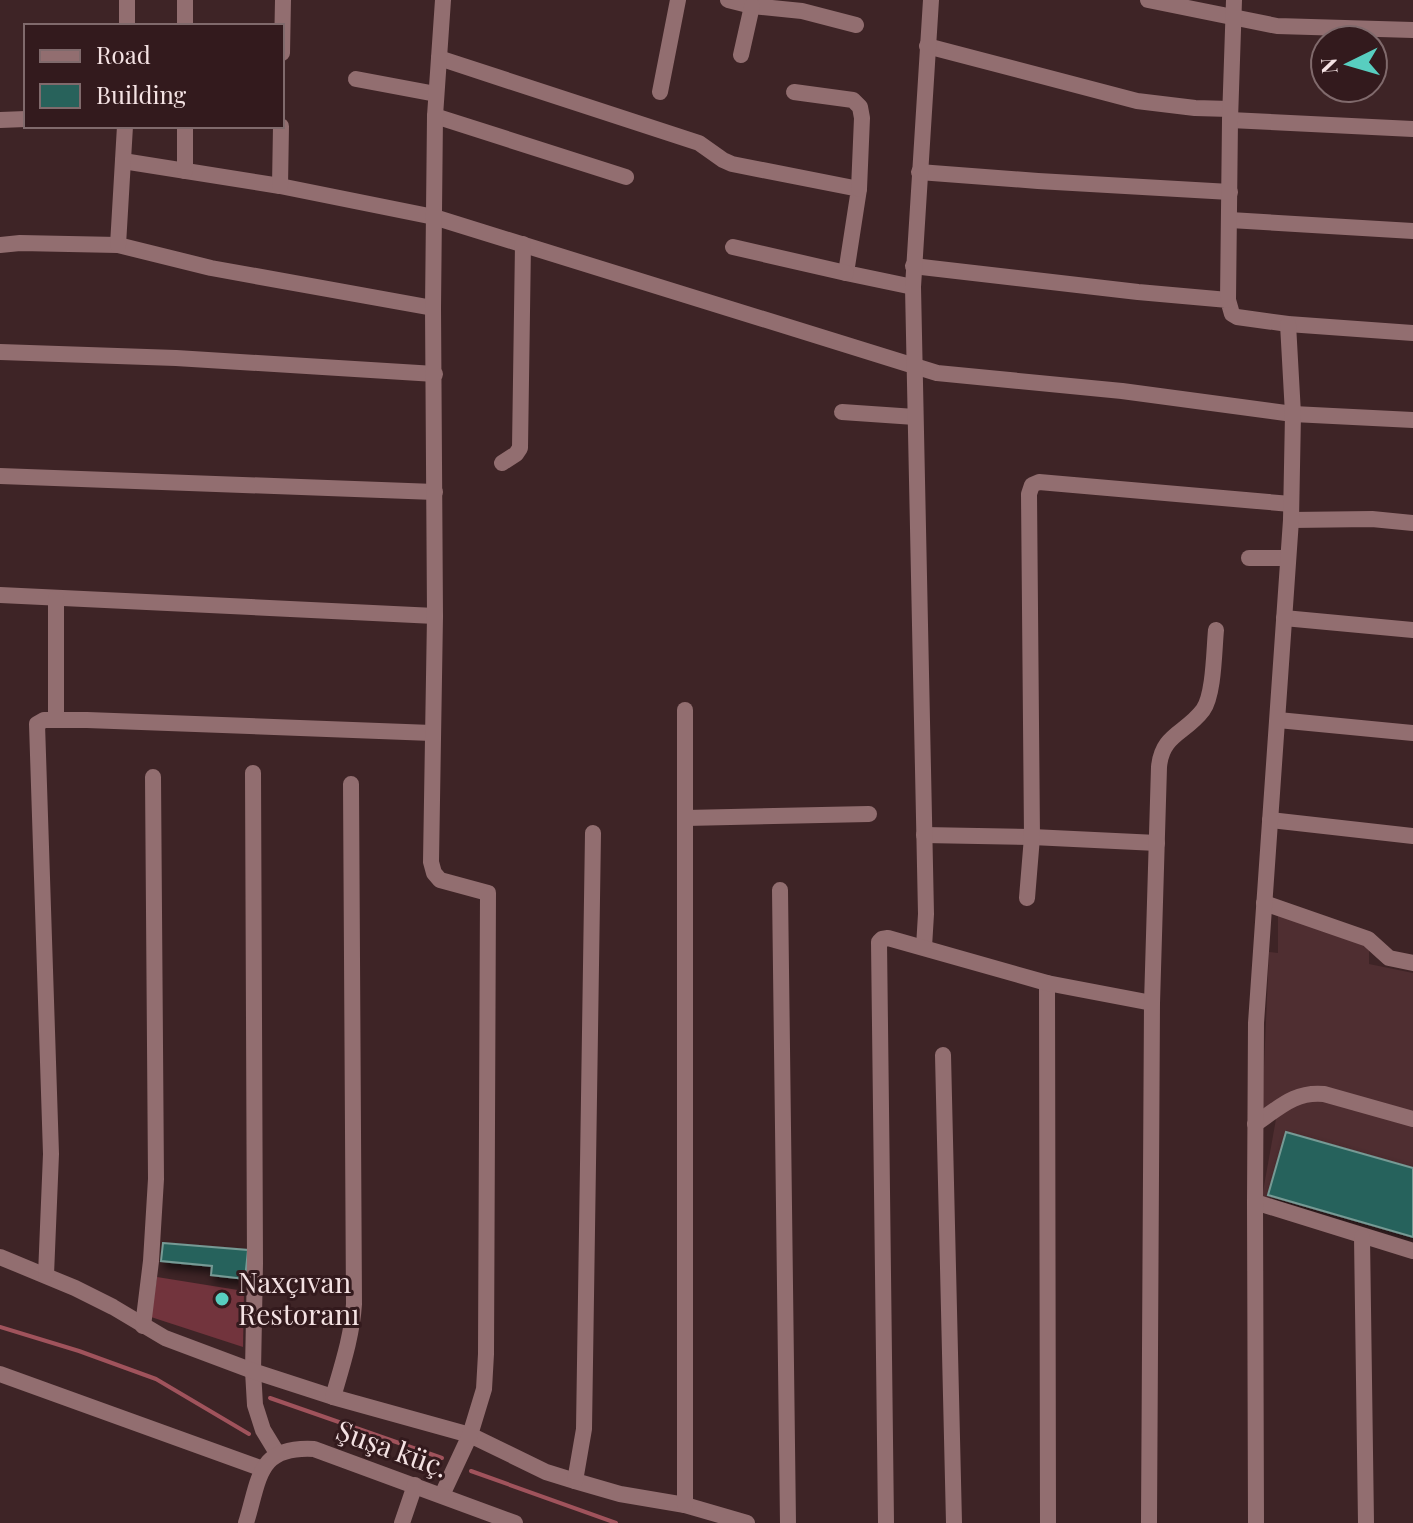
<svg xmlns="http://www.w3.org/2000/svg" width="1413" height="1523" viewBox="0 0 1413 1523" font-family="'Playfair Display',serif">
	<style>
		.built { fill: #4f2e31 }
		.green { fill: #72343d }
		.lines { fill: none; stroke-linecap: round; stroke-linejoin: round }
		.stream { stroke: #a0535c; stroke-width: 4 }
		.building { fill: #28625b; stroke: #769a95; stroke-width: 2; filter: url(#shadow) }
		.minor { stroke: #926e70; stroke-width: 16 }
		.poi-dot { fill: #58cec0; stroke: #331a1d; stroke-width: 3 }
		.labels { text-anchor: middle; stroke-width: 6; stroke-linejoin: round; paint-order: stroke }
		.poi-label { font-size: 28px; fill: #f4e2e3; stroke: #331a1d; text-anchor: start }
		.street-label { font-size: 28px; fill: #f4e2e3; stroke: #331a1d }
	</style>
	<defs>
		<filter id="shadow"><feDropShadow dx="3.5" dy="6" stdDeviation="4" flood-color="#0009"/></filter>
	</defs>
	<rect width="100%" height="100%" fill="#3e2426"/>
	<!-- built -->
	<path class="built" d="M1278 914 1369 945V964L1413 973V1243L1262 1197 1276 1119 1262 1112 1269 952 1278 953Z"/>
	<!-- green -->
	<path class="green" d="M157 1277 244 1291 243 1347 151 1317Z"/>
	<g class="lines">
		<!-- stream -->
		<g class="stream">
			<path d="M0 1327 79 1351 156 1379 249 1434"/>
			<path d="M270 1398 442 1458"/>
			<path d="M471 1471 616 1523"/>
		</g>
	</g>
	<!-- building -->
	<g class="building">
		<path d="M1286 1132 1413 1168V1237L1268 1195Z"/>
		<path d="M163 1243 248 1250 245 1279 211 1275 212 1266 161 1261Z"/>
	</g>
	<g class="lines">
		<!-- minor -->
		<g class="minor">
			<path d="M728 0 752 6 802 11 856 25"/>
			<path d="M1148 0 1277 26 1413 30"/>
			<path d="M127 26V0"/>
			<path d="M185 26V0"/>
			<path d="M927 46 1137 101 1195 108 1230 109"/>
			<path d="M282 53 283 0"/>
			<path d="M741 55 752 6"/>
			<path d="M439 58 699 143 723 160 732 164 859 189 846 273 913 287"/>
			<path d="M356 79 436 94"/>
			<path d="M660 92 678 0"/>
			<path d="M794 92 853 100 860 107 862 118 859 189"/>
			<path d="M435 116 626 177"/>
			<path d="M0 120 26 119"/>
			<path d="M1230 120 1413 129"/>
			<path d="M123 161 280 186 434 217 937 373 1122 391 1293 414 1413 420"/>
			<path d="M185 171V126"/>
			<path d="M919 172 1038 181 1230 192"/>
			<path d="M280 186 281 126"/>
			<path d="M1230 220 1413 231"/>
			<path d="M0 245 20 243 118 245 211 268 433 308"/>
			<path d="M118 245 125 126"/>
			<path d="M733 247 846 273"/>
			<path d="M913 266 1138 292 1228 300 1232 314 1237 317 1288 324 1413 333"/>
			<path d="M1228 300 1230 120 1234 0"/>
			<path d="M0 352 176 358 435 374"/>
			<path d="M842 412 915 417"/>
			<path d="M502 463 516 454 520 448 523 244"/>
			<path d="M0 476 435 492"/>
			<path d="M1291 520 1372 519 1413 523"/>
			<path d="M1249 558H1287"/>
			<path d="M0 595 435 616"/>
			<path d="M1284 618 1413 630"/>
			<path d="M56 720V598"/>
			<path d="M1278 720 1413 733"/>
			<path d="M253 773 255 1263 253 1371 255 1405 263 1430 277 1453"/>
			<path d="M686 818 869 814"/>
			<path d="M1270 820 1413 836"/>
			<path d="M924 835 1032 837 1157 843"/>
			<path d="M780 890 788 1523"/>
			<path d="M1027 898 1032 837 1029 494 1032 485 1039 482 1291 504"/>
			<path d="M1264 903 1368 939 1389 958 1413 963"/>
			<path d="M924 947 926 914 913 287 931 0"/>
			<path d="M1047 983 1048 1523"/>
			<path d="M943 1055 954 1523"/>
			<path d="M1255 1124C1278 1109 1294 1091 1324 1094L1413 1119"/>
			<path d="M1255 1202 1413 1251"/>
			<path d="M1362 1237 1366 1523"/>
			<path d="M0 1257 75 1288 113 1307 165 1338 253 1371 333 1397 470 1435 546 1472 575 1481 620 1494 685 1505 747 1523"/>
			<path d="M46 1275 51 1154 37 724 44 720H87L432 733"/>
			<path d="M143 1326 151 1261 156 1179 153 777"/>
			<path d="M0 1374 263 1469"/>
			<path d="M333 1397C342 1366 352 1336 354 1304L351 784"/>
			<path d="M575 1481 584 1429 593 833"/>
			<path d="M442 1495 470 1435 484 1389 486 1354 488 893 440 880 434 873 431 862 435 616 433 308 435 116 443 0"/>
			<path d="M685 1505V710"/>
			<path d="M246 1523C260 1478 257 1446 314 1449L515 1523"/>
			<path d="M402 1523 415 1485"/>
			<path d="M886 1523 879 942 882 939 888 938 1047 983 1152 1003"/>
			<path d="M1149 1523 1152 1003 1159 767C1162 734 1185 734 1203 710 1214 695 1214 650 1216 630"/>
			<path d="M1256 1523 1255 1202 1256 1023 1291 520 1293 414 1288 324"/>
		</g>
	</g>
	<!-- markers -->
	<circle class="poi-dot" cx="222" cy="1299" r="8"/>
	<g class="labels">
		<!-- poi labels -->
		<g class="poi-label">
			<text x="238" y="1293">Naxçıvan<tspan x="238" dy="32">Restoranı</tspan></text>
		</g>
		<!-- street labels -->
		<g class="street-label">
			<text transform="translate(392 1449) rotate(20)" y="10">Şuşa küç.</text>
		</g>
	</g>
	<!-- legend -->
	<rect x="24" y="24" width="260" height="104" fill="#331a1d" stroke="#806a6c" stroke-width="2"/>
	<rect x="40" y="50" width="40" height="12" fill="#926e70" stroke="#806a6c" stroke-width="2"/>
	<text x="96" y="64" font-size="24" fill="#f4e2e3">Road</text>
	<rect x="40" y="84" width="40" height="24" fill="#28625b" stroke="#806a6c" stroke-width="2"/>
	<text x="96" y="104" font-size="24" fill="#f4e2e3">Building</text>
	<!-- north arrow -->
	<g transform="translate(1349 64) rotate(265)"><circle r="38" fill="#331a1d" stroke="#806a6c" stroke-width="2"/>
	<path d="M0-6L14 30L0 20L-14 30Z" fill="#58cec0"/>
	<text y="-12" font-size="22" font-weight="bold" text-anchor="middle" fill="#f4e2e3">N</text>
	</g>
</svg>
